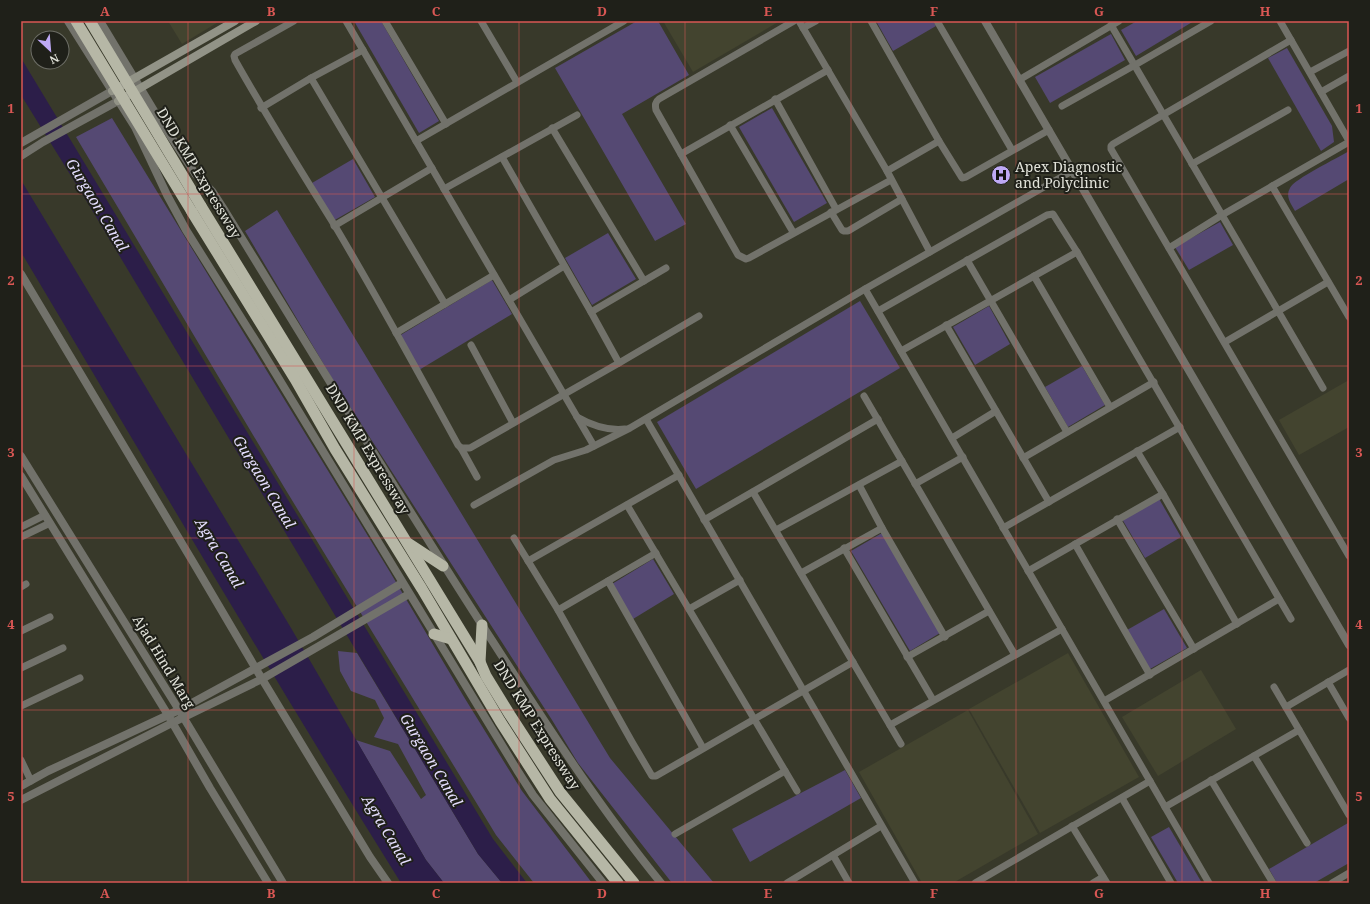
<svg xmlns="http://www.w3.org/2000/svg" width="1370" height="904" viewBox="0 0 1370 904" font-family="'Noto Serif',serif">
	<style>
		.built { fill: #43442f }
		.green { fill: #554973 }
		.water { fill: #2c1e49 }
		.lines { fill: none; stroke-linecap: round; stroke-linejoin: round }
		.minor { stroke: #72726b; stroke-width: 7 }
		.tertiary { stroke: #72726b; stroke-width: 8 }
		.secondary { stroke: #929387; stroke-width: 8 }
		.trunk { stroke: #b6b7a6; stroke-width: 11 }
		.trunk-bridge { stroke: #b6b7a6; stroke-width: 11 }
		.grid { fill: none; stroke: #d95754; stroke-width: 1; stroke-opacity: 0.55 }
		.labels { text-anchor: middle; stroke-width: 4; stroke-linejoin: round; paint-order: stroke }
		.poi-label { font-size: 14px; fill: #e2e3da; stroke: #1f2019; text-anchor: start }
		.street-label { font-size: 14px; fill: #e2e3da; stroke: #1f2019 }
		.water-label { font-size: 15px; font-style: italic; fill: #e5defe; stroke: #1f2019 }
		.neatline { fill: none; stroke: #d95754; stroke-width: 1.5 }
		.grid-label { font-size: 13px; text-anchor: middle; font-weight: bold; fill: #d95754 }
	</style>
	<rect width="100%" height="100%" fill="#38392a"/>
	<!-- built -->
	<g class="built">
		<path d="M168 21H220L182 44Z"/>
		<path d="M663 21H780L693 72Z"/>
		<path d="M1349 380V427L1299 455 1279 420Z"/>
		<path d="M1068 653 1139 777 1040 833 969 709Z"/>
		<path d="M1201 670 1236 729 1158 776 1122 717Z"/>
		<path d="M968 710 1038 834 953 883H922L859 772Z"/>
	</g>
	<!-- green -->
	<g class="green">
		<path d="M354 21H381L439 121 419 133Z"/>
		<path d="M637 21H658L689 75 622 114 686 224 655 241 555 68Z"/>
		<path d="M876 21H933L936 26 893 51Z"/>
		<path d="M1137 21H1194L1136 56 1121 30Z"/>
		<path d="M1111 34 1125 60 1050 103 1035 77Z"/>
		<path d="M1287 48 1332 126 1334 142 1321 151 1268 58Z"/>
		<path d="M772 108 827 203 794 222 739 127Z"/>
		<path d="M112 118 390 572 464 697 522 791 592 883H534L496 835 284 487 76 137Z"/>
		<path d="M1349 151V179L1295 211C1291 204 1285 196 1290 188 1294 179 1338 158 1349 151Z"/>
		<path d="M353 159 375 197 333 221 312 183Z"/>
		<path d="M277 210 610 758 714 883H672L578 763 552 720 336 385 245 231Z"/>
		<path d="M1220 222 1233 245 1189 270 1175 247Z"/>
		<path d="M608 233 636 279 592 305 565 258Z"/>
		<path d="M492 280 512 314 419 370 399 336Z"/>
		<path d="M860 301 900 368 696 489 657 422Z"/>
		<path d="M989 306 1010 344 975 365 953 327Z"/>
		<path d="M1082 366 1105 405 1068 427 1045 387Z"/>
		<path d="M1158 497 1181 537 1145 558 1122 519Z"/>
		<path d="M882 533 940 633 910 651 851 551Z"/>
		<path d="M653 559 674 594 633 619 612 584Z"/>
		<path d="M1164 609 1187 648 1150 669 1127 630Z"/>
		<path d="M338 651 357 653 478 854 502 883H444L426 860 356 740 390 751 421 799 426 795 398 744 374 737 384 718 375 700 351 691 340 671Z"/>
		<path d="M845 770 861 798 750 862 732 829Z"/>
		<path d="M1348 823 1349 825V863L1314 883H1277L1269 869Z"/>
		<path d="M1169 827 1202 883H1178L1151 837Z"/>
	</g>
	<!-- water -->
	<g class="water">
		<path d="M21 58 493 839 527 883H502L478 854 89 205 21 95Z"/>
		<path d="M21 180 291 628 426 860 444 883H401C271 675 147 463 21 252Z"/>
	</g>
	<g class="lines">
		<!-- minor -->
		<g class="minor">
			<path d="M294 21 235 54 234 56 235 60C267 117 301 171 335 226 378 298 418 372 458 445L461 448H470L619 363 699 316"/>
			<path d="M346 21 594 446"/>
			<path d="M385 21 446 124"/>
			<path d="M481 21 517 82"/>
			<path d="M794 21 659 99C655 102 655 105 656 110L738 255 746 259 749 258 891 180"/>
			<path d="M799 21 887 171 930 252"/>
			<path d="M871 21 939 141 962 178 966 177 1049 130"/>
			<path d="M937 21 1012 150"/>
			<path d="M1280 21 1349 141"/>
			<path d="M1111 25 1323 388"/>
			<path d="M803 28 816 21"/>
			<path d="M1291 40 1113 144 1111 146V149L1349 556"/>
			<path d="M1310 72 1349 51"/>
			<path d="M311 78 445 304"/>
			<path d="M1019 80 1119 21"/>
			<path d="M1321 92 1349 76"/>
			<path d="M775 99 836 209"/>
			<path d="M1062 106 1135 65 1211 21"/>
			<path d="M261 108 311 78 363 50"/>
			<path d="M730 125 793 232"/>
			<path d="M552 128 644 281"/>
			<path d="M416 141 624 21"/>
			<path d="M681 154 828 70"/>
			<path d="M502 157 591 312 619 363"/>
			<path d="M1192 164 1288 110"/>
			<path d="M887 171 939 141"/>
			<path d="M1272 186 1349 317"/>
			<path d="M444 189 577 115"/>
			<path d="M831 212 842 230 844 231H848L902 199"/>
			<path d="M334 226 432 168"/>
			<path d="M1169 248 1222 215 1349 142"/>
			<path d="M967 260 1067 432"/>
			<path d="M1034 276 1110 407"/>
			<path d="M865 289 1209 883"/>
			<path d="M509 300 564 266"/>
			<path d="M878 311 1047 215 1053 214 1077 252 1291 619"/>
			<path d="M591 312 666 268"/>
			<path d="M946 325 1049 502"/>
			<path d="M396 333 494 275"/>
			<path d="M1225 342 1328 282"/>
			<path d="M471 345 513 423"/>
			<path d="M901 351 1077 252"/>
			<path d="M864 396 1015 655"/>
			<path d="M577 417C591 425 608 431 625 429"/>
			<path d="M646 419 915 883"/>
			<path d="M952 438 996 411"/>
			<path d="M461 448 477 477"/>
			<path d="M1137 451 1163 494 1237 624"/>
			<path d="M1023 458 1154 382"/>
			<path d="M915 484 963 457"/>
			<path d="M859 485 882 528 945 637"/>
			<path d="M753 492 901 744"/>
			<path d="M474 505 554 460 586 450 630 428 865 289 1072 171"/>
			<path d="M627 505 797 791"/>
			<path d="M1117 519 1194 649"/>
			<path d="M704 520 878 419"/>
			<path d="M21 527 45 515"/>
			<path d="M1003 528 1180 427"/>
			<path d="M776 530 902 461"/>
			<path d="M21 537 50 523"/>
			<path d="M514 538 558 610 632 742 652 776H656L853 662"/>
			<path d="M1075 544 1150 675"/>
			<path d="M844 548 933 700"/>
			<path d="M528 561 679 475"/>
			<path d="M1028 571 1163 494"/>
			<path d="M801 573 882 528"/>
			<path d="M608 581 703 748"/>
			<path d="M21 587 26 584"/>
			<path d="M689 609 740 580"/>
			<path d="M558 610 656 553"/>
			<path d="M21 631 50 617"/>
			<path d="M907 657 989 611"/>
			<path d="M21 668 63 648"/>
			<path d="M1328 682 1349 718"/>
			<path d="M1274 687 1349 815"/>
			<path d="M1104 701 1279 599"/>
			<path d="M21 706 80 678"/>
			<path d="M1286 707 1349 670"/>
			<path d="M890 725 1062 629"/>
			<path d="M1254 756 1307 843"/>
			<path d="M21 760 31 781"/>
			<path d="M1211 780 1273 883"/>
			<path d="M1122 798 1171 883"/>
			<path d="M1165 807 1299 730"/>
			<path d="M1072 826 1107 883"/>
			<path d="M675 834 785 771"/>
			<path d="M833 855 849 883"/>
			<path d="M787 883 881 826"/>
			<path d="M975 883 1150 781"/>
			<path d="M1093 883 1103 877"/>
			<path d="M1332 883 1349 873"/>
		</g>
		<!-- tertiary -->
		<g class="tertiary">
			<path d="M68 21 135 127 167 195 186 230 257 343 517 770 533 795 603 883"/>
			<path d="M100 21 156 114 196 175 212 191 225 211C314 355 401 500 493 642 546 724 599 807 661 883"/>
			<path d="M985 21 1349 645"/>
			<path d="M21 143 112 91"/>
			<path d="M21 156 43 142 118 101"/>
			<path d="M21 274 196 567 256 669 370 857 388 883"/>
			<path d="M21 456 179 710 283 883"/>
			<path d="M21 476 168 715 210 788 268 883"/>
			<path d="M21 786 48 771 179 710 313 637 402 583"/>
			<path d="M21 800 172 723 262 679 409 594"/>
		</g>
		<!-- secondary -->
		<g class="secondary">
			<path d="M112 91 235 21"/>
			<path d="M118 101 256 21"/>
		</g>
		<!-- trunk -->
		<g class="trunk">
			<path d="M201 206 480 662 486 676 510 715 560 792 634 883"/>
			<path d="M192 212 295 379 335 449 422 589 500 721 550 799 618 883"/>
			<path d="M408 543 443 566"/>
			<path d="M434 634 451 639"/>
			<path d="M480 662 482 625"/>
		</g>
		<!-- trunk-bridge -->
		<g class="trunk-bridge">
			<path d="M76 21 192 212"/>
			<path d="M90 21 201 206"/>
		</g>
	</g>
	<!-- grid -->
	<path class="grid" d="M188 21V883M354 21V883M519 21V883M685 21V883M851 21V883M1016 21V883M1182 21V883M21 194H1349M21 366H1349M21 538H1349M21 710H1349"/>
	<!-- icons -->
	<defs>
		<symbol id="hospital-disc" viewBox="-11 -11 22 22"><circle r="9.5" fill="#bea9f5" stroke="#1f2019"/><path d="M-5-5h3v3.5h4V-5h3V5h-3V1.5h-4V5h-3Z" fill="#111"/></symbol>
	</defs>
	<g fill-rule="evenodd">
		<use href="#hospital-disc" x="990" y="164" width="22" height="22"/>
	</g>
	<g class="labels">
		<!-- poi labels -->
		<g class="poi-label">
			<text x="1015" y="172">Apex Diagnostic<tspan x="1015" dy="16">and Polyclinic</tspan></text>
		</g>
		<!-- street labels -->
		<g class="street-label">
			<text transform="translate(199 173) rotate(59)" y="5">DND KMP Expressway</text>
			<text transform="translate(368 449) rotate(59)" y="5">DND KMP Expressway</text>
			<text transform="translate(164 662) rotate(59)" y="5">Ajad Hind Marg</text>
			<text transform="translate(537 725) rotate(58)" y="5">DND KMP Expressway</text>
		</g>
		<!-- water labels -->
		<g class="water-label">
			<text transform="translate(97 205) rotate(59)" y="5">Gurgaon Canal</text>
			<text transform="translate(264 482) rotate(59)" y="5">Gurgaon Canal</text>
			<text transform="translate(219 553) rotate(59)" y="5">Agra Canal</text>
			<text transform="translate(431 760) rotate(59)" y="5">Gurgaon Canal</text>
			<text transform="translate(386 830) rotate(59)" y="5">Agra Canal</text>
		</g>
	</g>
	<!-- border -->
	<rect width="1370" height="904" fill="none" stroke="#1f2019" stroke-width="44"/>
	<!-- north arrow -->
	<g transform="translate(50 50) rotate(154)"><circle r="19" fill="#1f2019" stroke="#6d6e66"/>
	<path d="M0-3L7 15L0 10L-7 15Z" fill="#bea9f5"/>
	<text y="-6" font-size="11" font-weight="bold" text-anchor="middle" fill="#e2e3da">N</text>
	</g>
	<rect x="22" y="22" width="1326" height="860" class="neatline"/>
	<g class="grid-label">
		<text x="105" y="16">A</text>
		<text x="271" y="16">B</text>
		<text x="436" y="16">C</text>
		<text x="602" y="16">D</text>
		<text x="768" y="16">E</text>
		<text x="934" y="16">F</text>
		<text x="1099" y="16">G</text>
		<text x="1265" y="16">H</text>
		<text x="11" y="113">1</text>
		<text x="1359" y="113">1</text>
		<text x="11" y="285">2</text>
		<text x="1359" y="285">2</text>
		<text x="11" y="457">3</text>
		<text x="1359" y="457">3</text>
		<text x="11" y="629">4</text>
		<text x="1359" y="629">4</text>
		<text x="11" y="801">5</text>
		<text x="1359" y="801">5</text>
		<text x="105" y="898">A</text>
		<text x="271" y="898">B</text>
		<text x="436" y="898">C</text>
		<text x="602" y="898">D</text>
		<text x="768" y="898">E</text>
		<text x="934" y="898">F</text>
		<text x="1099" y="898">G</text>
		<text x="1265" y="898">H</text>
	</g>
</svg>
